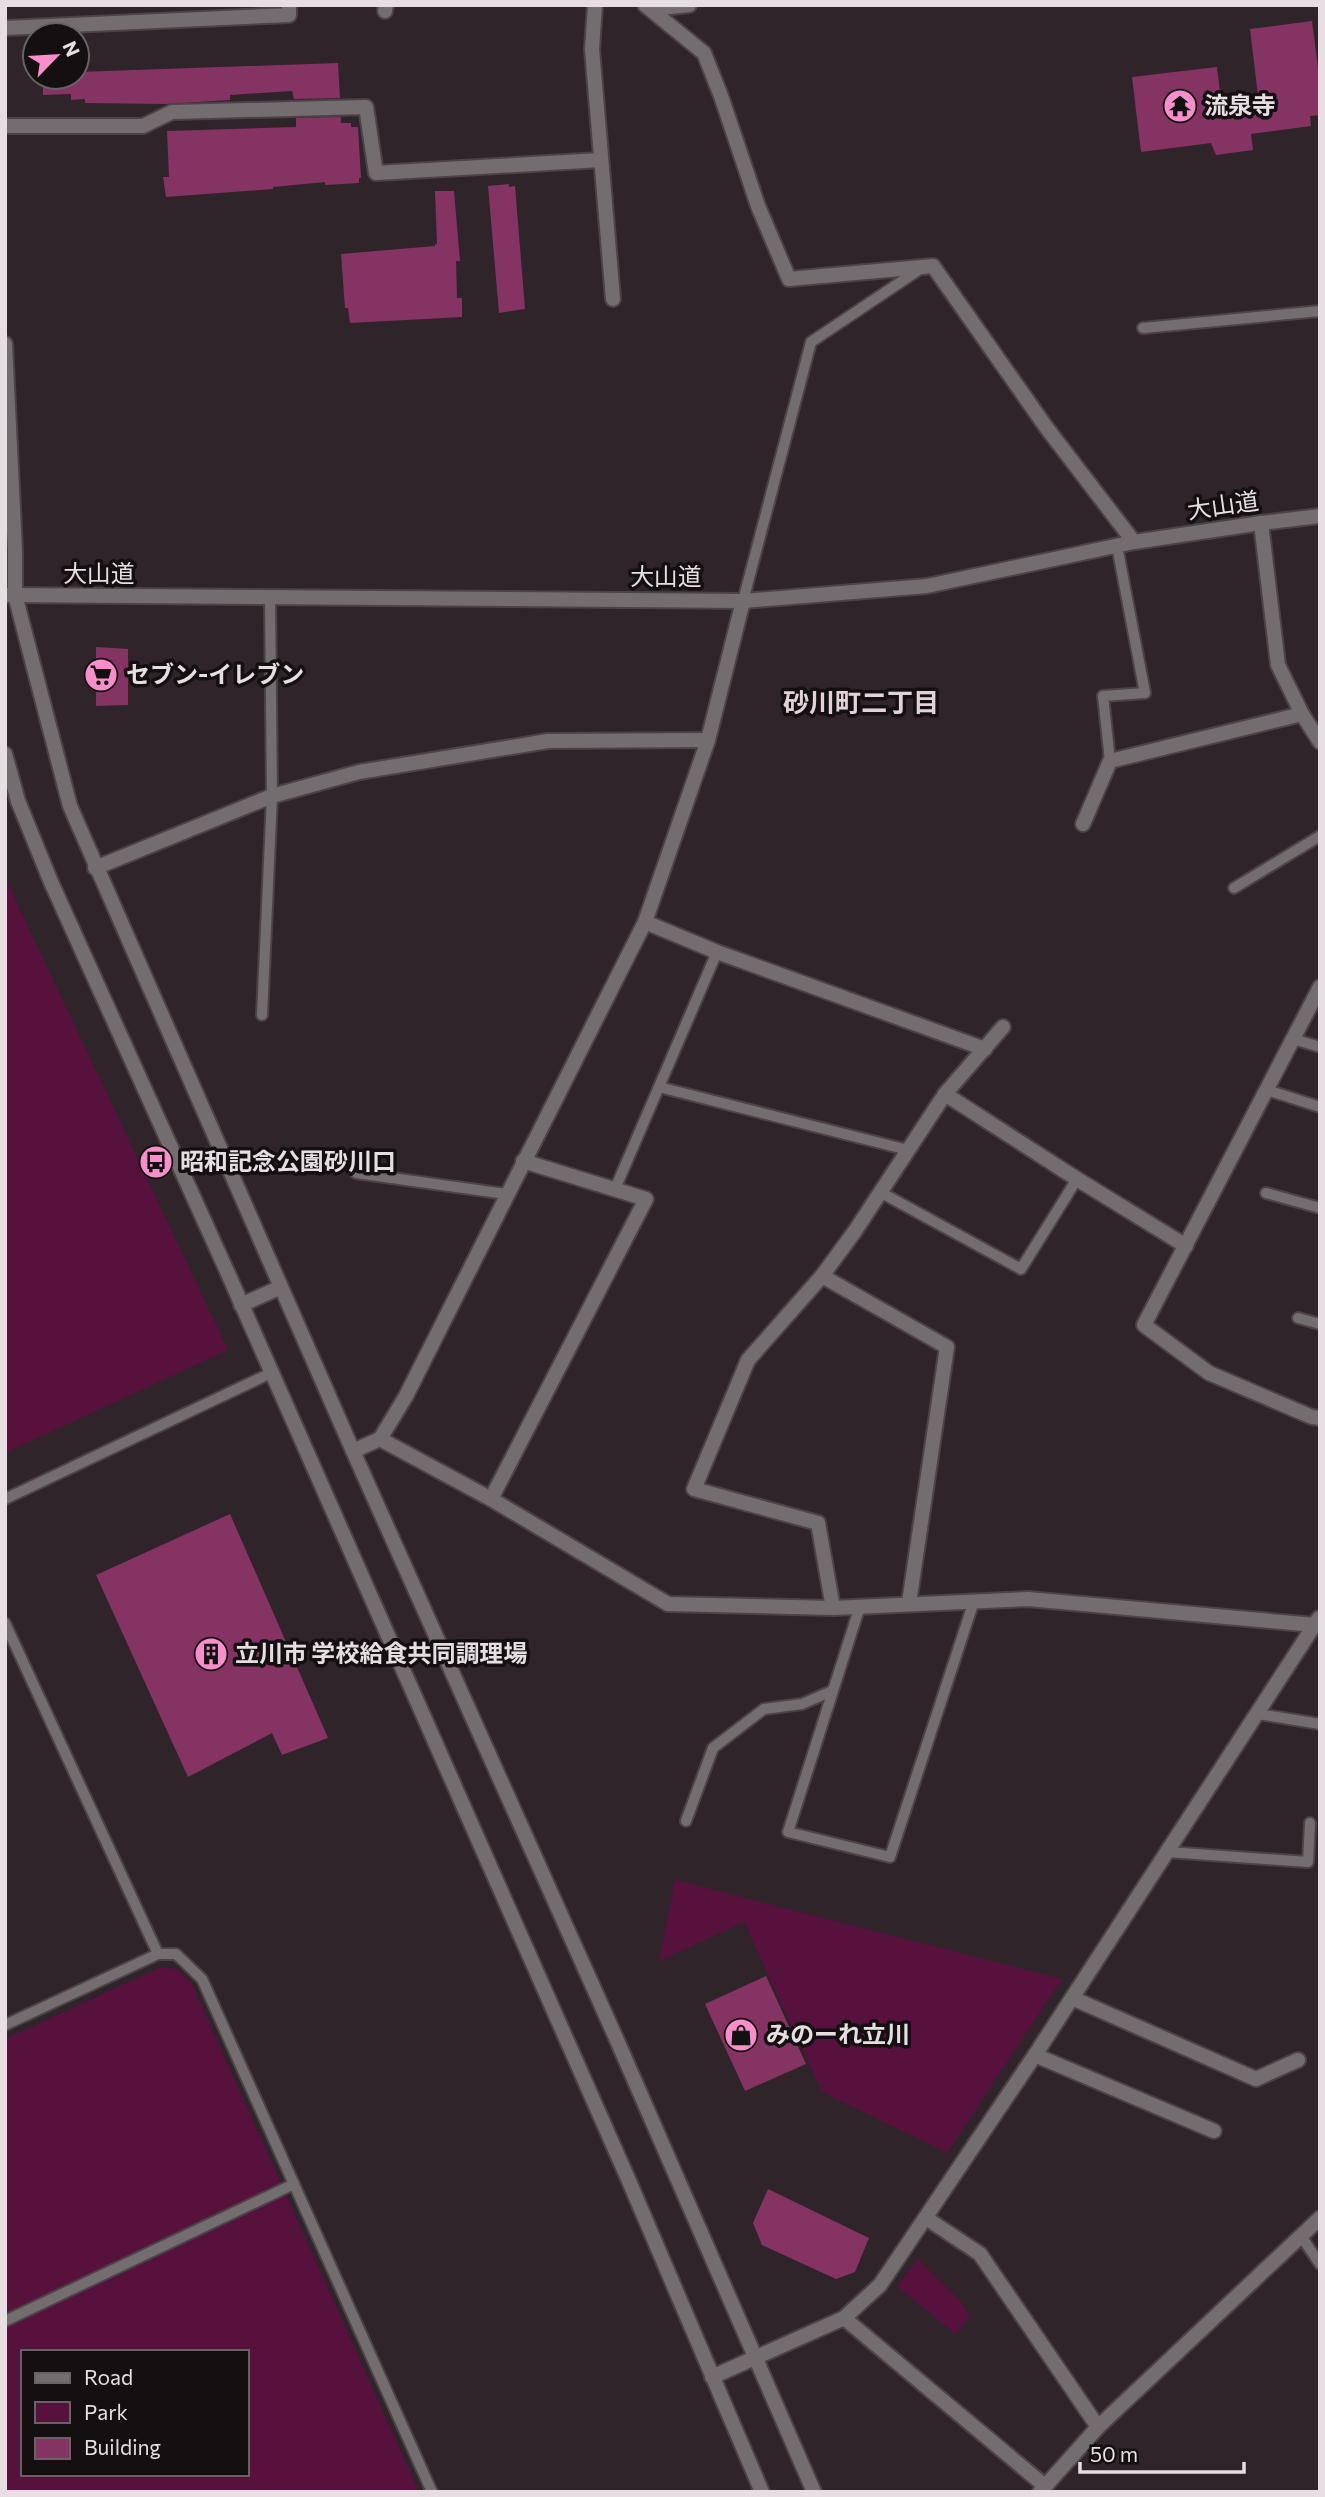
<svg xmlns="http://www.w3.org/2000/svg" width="1325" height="2497" viewBox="0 0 1325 2497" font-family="Commissioner,'Noto Sans JP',sans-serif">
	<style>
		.green { fill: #56113d; fill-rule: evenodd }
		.building { fill: #853363 }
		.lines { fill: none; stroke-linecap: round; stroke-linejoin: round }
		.service-casing { stroke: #4c4247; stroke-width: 14 }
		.minor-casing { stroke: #4c4247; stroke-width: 18 }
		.tertiary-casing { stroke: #4c4247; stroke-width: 18 }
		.service { stroke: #736d70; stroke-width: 10 }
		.minor { stroke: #736d70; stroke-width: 14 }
		.tertiary { stroke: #736d70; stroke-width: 14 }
		.labels { text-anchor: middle; stroke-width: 7; stroke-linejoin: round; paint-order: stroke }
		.poi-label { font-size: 24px; font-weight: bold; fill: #e6dee2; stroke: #140f11; text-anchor: start }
		.street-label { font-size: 24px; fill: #e6dee2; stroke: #140f11 }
		.neighbourhood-label { font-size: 26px; font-weight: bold; fill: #e1d1d8; stroke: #140f11 }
	</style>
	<rect width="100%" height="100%" fill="#2f242a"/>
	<!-- green -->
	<g class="green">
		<path d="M5 878 228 1350 5 1453Z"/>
		<path d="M675 1880 1062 1979 947 2153 822 2092 744 1922 659 1961Z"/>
		<path d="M161 1967 176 1969 191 1982 419 2492H5V2039ZM23 2352H247V2474H23Z"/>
		<path d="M918 2259 960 2300 970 2317 955 2334 897 2286Z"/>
	</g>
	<!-- building -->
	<g class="building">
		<path d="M1312 21 1320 83V115L1310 116 1311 126 1251 134 1253 150 1216 155 1211 143 1141 152 1132 77 1217 67 1221 101 1258 96 1250 29Z"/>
		<path d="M338 63 340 98 294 99 292 91 230 95V100L166 104 85 103V99L71 100V94L43 95V77H77V72Z"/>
		<path d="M341 117V123H351V127H358L361 178H359V183L325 185V182L273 187V189L166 197 163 177H169L167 131 296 127V118Z"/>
		<path d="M509 184V187L515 186 525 309 499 313 488 186Z"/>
		<path d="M435 191H454L460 261H456L457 298H462V317L350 323 348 308H345L341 254 435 246V244H437Z"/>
		<path d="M96 647 128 649V705L96 706Z"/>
		<path d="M230 1514 328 1738 282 1755 272 1733 188 1777 96 1575Z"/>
		<path d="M766 1976 806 2064 745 2091 705 2004Z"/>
		<path d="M768 2189 869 2238 855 2272 836 2279 762 2245 753 2223Z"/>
	</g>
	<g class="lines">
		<defs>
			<g id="service">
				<path d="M1143 328 1320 311"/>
				<path d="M743 601 811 342 920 269"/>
				<path d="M1110 761 1103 696 1145 693 1117 546"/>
				<path d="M1234 888 1320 836"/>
				<path d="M262 1015 272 796 270 597"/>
				<path d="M1293 1039 1320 1047"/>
				<path d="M659 1087 908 1150"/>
				<path d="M1267 1090 1320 1107"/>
				<path d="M356 1173 506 1194"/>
				<path d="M615 1189 717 952"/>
				<path d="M880 1192 1021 1269 1077 1179"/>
				<path d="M1266 1193 1320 1208"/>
				<path d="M1298 1318 1320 1324"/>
				<path d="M5 1499 271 1373"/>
				<path d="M860 1606 788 1832 890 1857 974 1601"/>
				<path d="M5 1623 158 1954H176L202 1979 432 2492"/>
				<path d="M1258 1714 1320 1724"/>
				<path d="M686 1821 713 1748 764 1709 802 1704 832 1691"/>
				<path d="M1168 1852 1308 1862 1310 1823"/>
				<path d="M5 2025 158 1954"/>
				<path d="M1301 2236 1320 2264"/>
				<path d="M5 2321 294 2184"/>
			</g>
			<g id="minor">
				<path d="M595 5 592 49 613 299"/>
				<path d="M645 5 704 53 721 96 758 206 789 279 933 266 1046 427 1134 542"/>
				<path d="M651 9 689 5"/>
				<path d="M385 11 386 5"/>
				<path d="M5 28 289 15V5"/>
				<path d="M5 126H143L172 112 366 107 376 173 601 160"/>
				<path d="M1261 523 1278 665 1302 714 1320 742"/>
				<path d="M1083 824 1110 761 1302 714"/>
				<path d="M95 868 272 796 359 772 548 741 708 740"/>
				<path d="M645 922 717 952 985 1049"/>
				<path d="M1320 987 1144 1325 1209 1373 1312 1417 1320 1418"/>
				<path d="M945 1094 1077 1179 1186 1246"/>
				<path d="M822 1276 947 1347 909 1603"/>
				<path d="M241 1305 281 1287"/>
				<path d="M380 1439 406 1396 645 922 708 740 743 601"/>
				<path d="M353 1451 380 1439 491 1499 668 1604 833 1608 1028 1599 1315 1625"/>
				<path d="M491 1499 646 1199 523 1161"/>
				<path d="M833 1608 818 1523 694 1489 748 1360 822 1276 855 1231 945 1094 1003 1027"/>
				<path d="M1072 1998 1256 2079 1298 2060"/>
				<path d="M1035 2055 1214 2131"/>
				<path d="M926 2218 980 2254 1098 2427"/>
				<path d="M844 2318 1045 2486"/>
				<path d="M712 2377 844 2318 880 2285 1035 2055 1319 1618"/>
				<path d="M1040 2492 1098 2427 1320 2218"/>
			</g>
			<g id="tertiary">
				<path d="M5 344 15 551V595L70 806 353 1451 616 2038 814 2492"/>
				<path d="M5 595 743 601 927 586 1134 542 1261 523 1320 516"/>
				<path d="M5 754 18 801 51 882 230 1278 629 2181 762 2492"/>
			</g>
		</defs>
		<!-- service casing -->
		<use href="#service" class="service-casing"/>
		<!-- minor casing -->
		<use href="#minor" class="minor-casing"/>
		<!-- tertiary casing -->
		<use href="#tertiary" class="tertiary-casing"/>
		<!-- service -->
		<use href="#service" class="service"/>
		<!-- minor -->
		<use href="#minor" class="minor"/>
		<!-- tertiary -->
		<use href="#tertiary" class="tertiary"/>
	</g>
	<!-- icons -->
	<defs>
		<symbol id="temple-disc" viewBox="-11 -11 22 22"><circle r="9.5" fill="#f98fca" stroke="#140f11"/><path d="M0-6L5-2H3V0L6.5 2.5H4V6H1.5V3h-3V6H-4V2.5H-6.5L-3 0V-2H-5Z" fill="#111"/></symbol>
		<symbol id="supermarket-disc" viewBox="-11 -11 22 22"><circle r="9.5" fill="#f98fca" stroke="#140f11"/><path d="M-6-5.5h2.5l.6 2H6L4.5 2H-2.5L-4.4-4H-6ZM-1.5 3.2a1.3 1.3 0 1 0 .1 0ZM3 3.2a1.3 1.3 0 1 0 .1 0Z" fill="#111"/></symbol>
		<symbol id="bus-disc" viewBox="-11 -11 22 22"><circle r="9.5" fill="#f98fca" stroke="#140f11"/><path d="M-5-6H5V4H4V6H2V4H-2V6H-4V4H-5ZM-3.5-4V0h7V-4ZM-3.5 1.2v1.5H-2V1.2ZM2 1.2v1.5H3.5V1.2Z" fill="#111"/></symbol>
		<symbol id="building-disc" viewBox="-11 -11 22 22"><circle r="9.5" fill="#f98fca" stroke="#140f11"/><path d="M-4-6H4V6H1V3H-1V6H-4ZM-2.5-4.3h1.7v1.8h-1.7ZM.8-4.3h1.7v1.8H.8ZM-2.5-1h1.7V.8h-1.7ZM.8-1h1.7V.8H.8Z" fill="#111"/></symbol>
		<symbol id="shop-disc" viewBox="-11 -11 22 22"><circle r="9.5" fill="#f98fca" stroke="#140f11"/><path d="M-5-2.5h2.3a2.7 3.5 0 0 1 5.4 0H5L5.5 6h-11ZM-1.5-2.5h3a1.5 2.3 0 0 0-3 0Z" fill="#111"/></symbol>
	</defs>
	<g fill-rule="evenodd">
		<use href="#temple-disc" x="1161" y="87" width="38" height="38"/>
		<use href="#supermarket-disc" x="82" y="656" width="38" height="38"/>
		<use href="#bus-disc" x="137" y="1143" width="38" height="38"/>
		<use href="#building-disc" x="192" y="1635" width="38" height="38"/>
		<use href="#shop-disc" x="722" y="2016" width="38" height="38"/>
	</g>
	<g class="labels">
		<!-- poi labels -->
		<g class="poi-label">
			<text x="1204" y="114">流泉寺</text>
			<text x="126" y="683">セブン-イレブン</text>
			<text x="180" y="1170">昭和記念公園砂川口</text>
			<text x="235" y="1662">立川市 学校給食共同調理場</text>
			<text x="766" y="2043">みのーれ立川</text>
		</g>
		<!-- street labels -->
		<g class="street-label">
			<text transform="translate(1223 506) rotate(-8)" y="8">大山道</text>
			<text x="99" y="582">大山道</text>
			<text x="666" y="585">大山道</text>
		</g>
		<!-- neighbourhood labels -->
		<g class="neighbourhood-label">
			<text x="861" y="712">砂川町二丁目</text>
		</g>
	</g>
	<!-- border -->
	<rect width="1325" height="2497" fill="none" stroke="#e6dee2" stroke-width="14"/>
	<!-- legend -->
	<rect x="21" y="2350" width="228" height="126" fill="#140f11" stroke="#686265" stroke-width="2"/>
	<rect x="35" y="2373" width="35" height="10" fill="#736d70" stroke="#686265" stroke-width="2"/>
	<text x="84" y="2385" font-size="21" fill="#e6dee2">Road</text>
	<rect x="35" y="2402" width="35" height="21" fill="#56113d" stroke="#686265" stroke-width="2"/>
	<text x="84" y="2420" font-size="21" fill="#e6dee2">Park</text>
	<rect x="35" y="2438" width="35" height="21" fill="#853363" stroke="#686265" stroke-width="2"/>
	<text x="84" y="2455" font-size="21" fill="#e6dee2">Building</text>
	<!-- north arrow -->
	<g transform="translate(56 56) rotate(65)"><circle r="33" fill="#140f11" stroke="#686265" stroke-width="2"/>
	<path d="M0-5L12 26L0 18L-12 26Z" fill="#f98fca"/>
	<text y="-10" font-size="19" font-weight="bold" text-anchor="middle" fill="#e6dee2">N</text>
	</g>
	<!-- scale -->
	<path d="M1080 2462v10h164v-10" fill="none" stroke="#e6dee2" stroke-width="3.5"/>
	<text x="1090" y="2462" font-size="21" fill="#e6dee2" stroke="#140f11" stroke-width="5" paint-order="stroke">50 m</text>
</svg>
